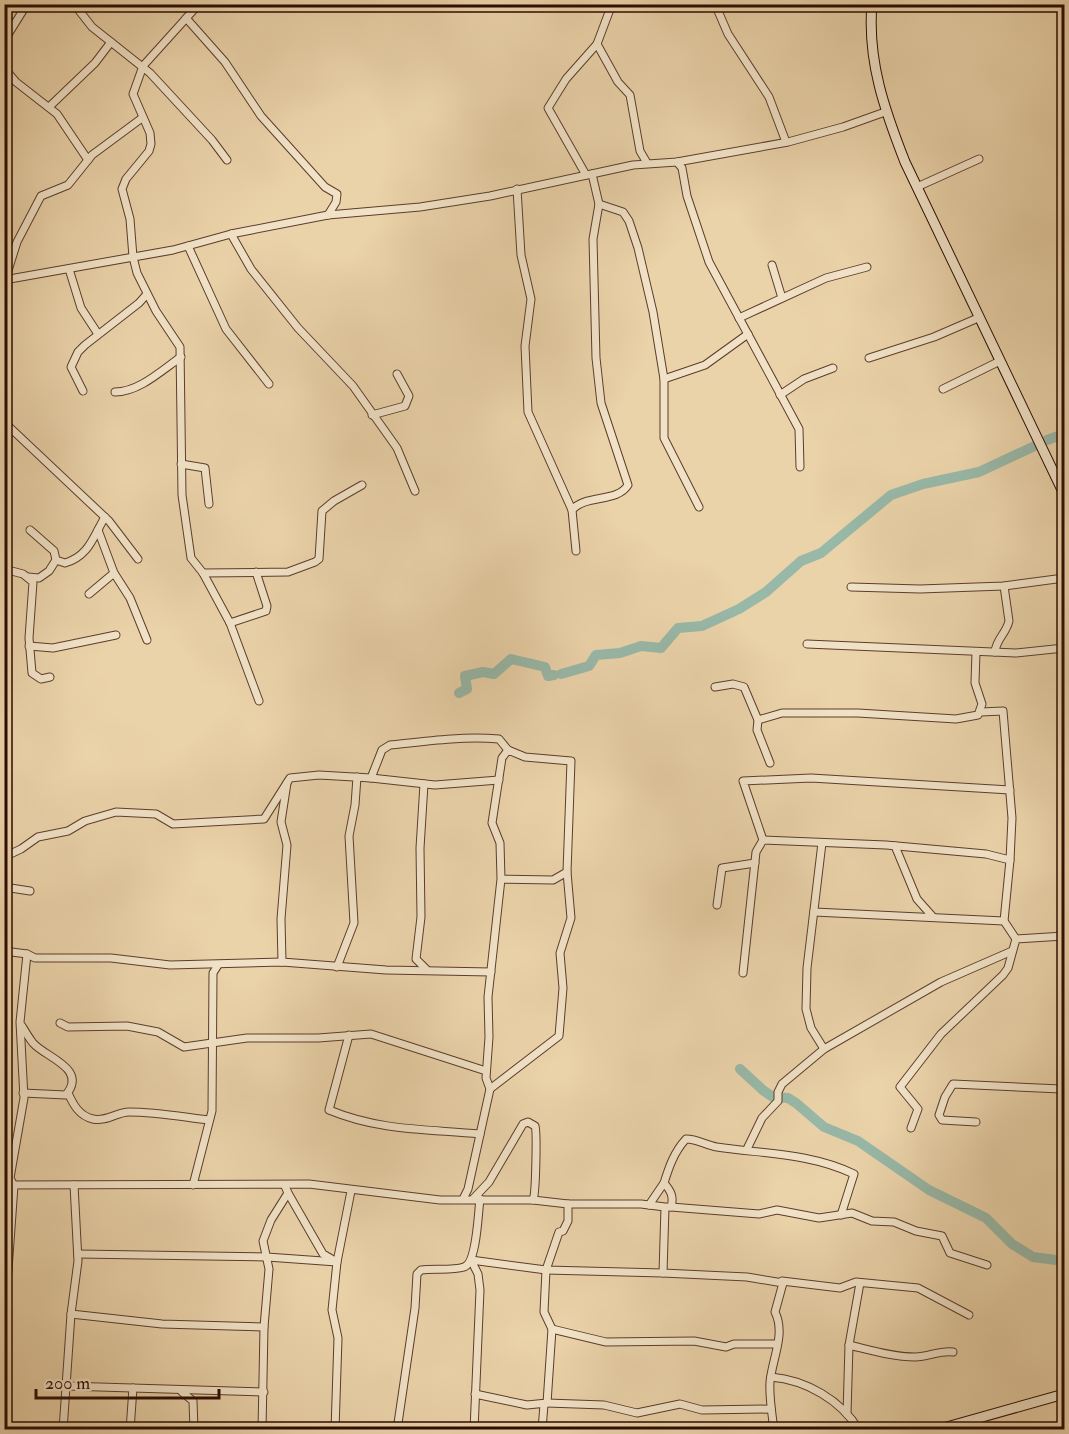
<svg xmlns="http://www.w3.org/2000/svg" width="1069" height="1434" viewBox="0 0 1069 1434" font-family="'IM FELL Double Pica',serif">
	<style>
		.lines { fill: none; stroke-linecap: round; stroke-linejoin: round }
		.river { stroke: #98b8a8; stroke-width: 10 }
		.street-casing { stroke: #5b3d2b; stroke-width: 9 }
		.secondary-casing { stroke: #2b0b01; stroke-width: 11 }
		.street { stroke: #f1e2c7; stroke-width: 7 }
		.secondary { stroke: #f1e2c7; stroke-width: 9 }
	</style>
	<rect width="100%" height="100%" fill="#ead2a9"/>
	<filter id="stains"><feTurbulence type="fractalNoise" baseFrequency=".00333" numOctaves="4"/><feColorMatrix values="0 0 0 0 .2 0 0 0 0 .09 0 0 0 0 .02 0 0 0 .5 -.17"/></filter>
	<radialGradient id="worn" r=".72"><stop offset=".6" stop-color="#630" stop-opacity="0"/><stop offset="1" stop-color="#630" stop-opacity=".3"/></radialGradient>
	<g class="lines">
		<!-- river -->
		<g class="river">
			<path d="M1047 440 1064 434"/>
			<path d="M561 674 589 666 596 655 620 653 641 646 661 648 678 628 702 626 739 609 766 592 801 561 821 553 891 495 923 484 979 472 1037 445"/>
			<path d="M459 693 467 689 465 676 483 672 494 674 511 659 545 667 548 676 554 675"/>
			<path d="M740 1069 764 1091 773 1097 788 1098 796 1103 824 1127 858 1141 929 1190 986 1218 1012 1244 1033 1257 1064 1261"/>
		</g>
		<defs>
			<g id="street">
				<path d="M74 4 92 27 150 73 212 140 227 160"/>
				<path d="M199 4 143 66 133 94 150 133 151 144 149 151 126 179 122 189 130 219 133 257 137 273 156 311 180 347 182 495 191 558 203 573 230 623 259 701"/>
				<path d="M612 4 597 44 618 82 630 95 640 151 647 163"/>
				<path d="M715 4 728 34 769 97 786 142"/>
				<path d="M186 18 225 62 261 116 325 187 337 194 336 202 328 215"/>
				<path d="M4 41 27 4"/>
				<path d="M4 68 16 82 57 114 88 160"/>
				<path d="M49 107 95 63 111 42"/>
				<path d="M677 162 682 168 687 196 709 262 799 429 800 467"/>
				<path d="M4 163 7 159"/>
				<path d="M586 175 548 108 566 79 597 44"/>
				<path d="M917 187 979 159"/>
				<path d="M517 189 521 255 531 299 525 346 528 412 572 510"/>
				<path d="M599 204 623 212 629 221 638 248 653 312 664 379V438L699 507"/>
				<path d="M231 234 251 269 298 328 353 386 397 448 415 491"/>
				<path d="M188 246 226 329 269 384"/>
				<path d="M772 265 782 298"/>
				<path d="M69 269 81 308 98 334"/>
				<path d="M4 280 173 250 231 234 328 215 420 207 490 196 633 165 677 162 788 142 843 127 885 112"/>
				<path d="M5 280 17 242 41 196 68 185 92 155 142 118"/>
				<path d="M739 318 826 278 867 267"/>
				<path d="M869 358 934 337 978 318"/>
				<path d="M664 379 705 365 748 334"/>
				<path d="M943 389 1000 361"/>
				<path d="M83 391 71 367 78 352 85 345 139 303 147 294"/>
				<path d="M115 392C139 392 162 370 181 357"/>
				<path d="M780 395 804 379 833 368"/>
				<path d="M372 415 405 406 409 396 397 374"/>
				<path d="M4 422 109 521 138 559"/>
				<path d="M181 464 205 468 209 504"/>
				<path d="M98 530 114 573 130 598 147 640"/>
				<path d="M576 551 572 510C586 494 617 503 628 485L601 403 596 358 593 239 599 204 592 174"/>
				<path d="M56 560 65 563C89 556 93 537 105 517"/>
				<path d="M4 569 23 574 33 582 29 638 32 673 41 679 50 677"/>
				<path d="M203 573 288 572 315 562 319 559 322 511 334 501 362 485"/>
				<path d="M28 577 39 578 49 571 56 560 54 551 30 530"/>
				<path d="M851 587 920 589 1004 586 1064 578"/>
				<path d="M89 594 114 573"/>
				<path d="M230 623 266 611 267 606 256 572"/>
				<path d="M807 644 1016 653 1064 648"/>
				<path d="M29 646 53 648 116 635"/>
				<path d="M995 652C996 639 1006 634 1009 621L1004 586"/>
				<path d="M715 687 733 684 744 687 758 720"/>
				<path d="M981 712 1003 711 1012 818 1010 860"/>
				<path d="M770 763 757 730 758 720 782 713H858L956 719 978 715 982 704 975 683 976 652"/>
				<path d="M371 778 435 785 499 780"/>
				<path d="M424 784 420 848 421 917 416 959 427 970"/>
				<path d="M763 840 743 781 811 778 1010 790"/>
				<path d="M822 843 807 968 806 1009 811 1028 824 1049"/>
				<path d="M895 846 917 899 933 917"/>
				<path d="M4 857 21 849 38 837 68 831 85 821 116 812 156 814 173 824 264 819 290 778 319 775 371 778 382 750 390 745C427 741 462 736 499 739L508 750"/>
				<path d="M4 887 30 891"/>
				<path d="M717 905 722 868 755 863"/>
				<path d="M814 912 1004 921"/>
				<path d="M4 951 27 954 35 958H111L170 965 282 962 386 970 491 972"/>
				<path d="M282 962 281 919 287 845 281 822 287 783"/>
				<path d="M337 967 354 923 349 836 355 805 357 777"/>
				<path d="M743 973 756 852 763 840 886 845 986 854 1010 860 1004 921 1016 939"/>
				<path d="M60 1023 68 1027 127 1026 158 1032 184 1047 247 1038H318L371 1034 486 1071"/>
				<path d="M22 1026C25 1031 29 1038 33 1043 46 1058 88 1068 66 1095L23 1093"/>
				<path d="M349 1035 329 1110C380 1131 426 1129 480 1134"/>
				<path d="M490 1089 559 1036 563 988 560 953 571 918 567 872"/>
				<path d="M68 1093C73 1104 79 1116 93 1119 106 1122 117 1112 129 1112 156 1112 183 1117 209 1120"/>
				<path d="M976 1122 942 1120 939 1115 945 1097 953 1084 1061 1089 1064 1052"/>
				<path d="M911 1128 918 1109 900 1087 941 1034 1003 975 1008 968 1016 939 1064 936"/>
				<path d="M747 1149 762 1118 778 1101V1092L782 1084 824 1049 941 982 1012 951"/>
				<path d="M4 1185 309 1184 440 1200H533L568 1204H641L665 1207 663 1273 747 1277 783 1283 775 1312C786 1334 772 1359 770 1382 769 1397 772 1414 774 1430"/>
				<path d="M193 1185 212 1111 213 973 218 965"/>
				<path d="M288 1193 323 1254 335 1261"/>
				<path d="M463 1199 468 1189 490 1089 486 1078 489 1037 488 997 501 879 500 843 492 823 502 758 508 750 525 757 571 761 567 872 553 880 501 879"/>
				<path d="M473 1199 489 1182 523 1124 528 1122 535 1126C537 1130 536 1194 533 1200"/>
				<path d="M649 1205 664 1183"/>
				<path d="M668 1207H671C674 1197 671 1191 664 1183 669 1167 674 1152 686 1139 697 1139 706 1145 717 1147 764 1154 810 1153 854 1174L841 1215"/>
				<path d="M671 1207 759 1214 777 1210 819 1218 852 1213 872 1221 894 1222 916 1231 942 1236 950 1253 987 1265"/>
				<path d="M78 1254 267 1257 337 1262"/>
				<path d="M471 1260 546 1270 663 1273"/>
				<path d="M471 1260 478 1274 480 1290 474 1430"/>
				<path d="M782 1281 840 1288 856 1282 918 1288 969 1315"/>
				<path d="M71 1314 162 1324 264 1327"/>
				<path d="M552 1329 606 1342 694 1341 726 1347 734 1344H777"/>
				<path d="M849 1345C870 1350 893 1357 915 1357 929 1357 940 1350 953 1352"/>
				<path d="M771 1377C806 1380 841 1400 859 1430"/>
				<path d="M66 1386 264 1392"/>
				<path d="M182 1392 193 1401 194 1430"/>
				<path d="M475 1394 527 1405 547 1403 552 1329 544 1312 546 1270 559 1232 563 1231 568 1221V1204"/>
				<path d="M4 1400 5 1312 14 1186 10 1178 24 1098 20 1022 27 954"/>
				<path d="M547 1403 604 1405 637 1413 680 1404 702 1410 771 1409"/>
				<path d="M847 1414 849 1345 860 1283"/>
				<path d="M63 1430 71 1314 78 1261 74 1185"/>
				<path d="M130 1430 133 1388"/>
				<path d="M262 1430 264 1327 269 1269 263 1241 271 1220 288 1193 285 1186"/>
				<path d="M335 1430 338 1338 332 1310 337 1262 351 1191"/>
				<path d="M397 1430 415 1308 417 1274 421 1270C434 1268 451 1271 464 1267 477 1263 478 1213 480 1199"/>
				<path d="M542 1430 544 1404"/>
			</g>
			<g id="secondary">
				<path d="M872 4C867 61 885 111 905 162L1064 494"/>
				<path d="M936 1430 1064 1394"/>
			</g>
		</defs>
		<!-- street casing -->
		<use href="#street" class="street-casing"/>
		<!-- secondary casing -->
		<use href="#secondary" class="secondary-casing"/>
		<!-- street -->
		<use href="#street" class="street"/>
		<!-- secondary -->
		<use href="#secondary" class="secondary"/>
	</g>
	<!-- margin -->
	<rect width="1069" height="1434" fill="none" stroke="#ead2a9" stroke-width="24"/>
	<rect x="6" y="6" width="1057" height="1422" fill="none" stroke="#2b0b01" stroke-width="3"/>
	<rect x="12" y="12" width="1045" height="1410" fill="none" stroke="#2b0b01" stroke-width="1.5"/>
	<!-- scale -->
	<path d="M36 1389v9h183v-9" fill="none" stroke="#2b0b01" stroke-width="3"/>
	<text x="45" y="1389" font-size="18" fill="#2b0b01" stroke="#f1e2c7" stroke-width="4.5" paint-order="stroke">200 m</text>
	<rect width="100%" height="100%" filter="url(#stains)"/>
	<rect width="100%" height="100%" fill="url(#worn)"/>
</svg>
